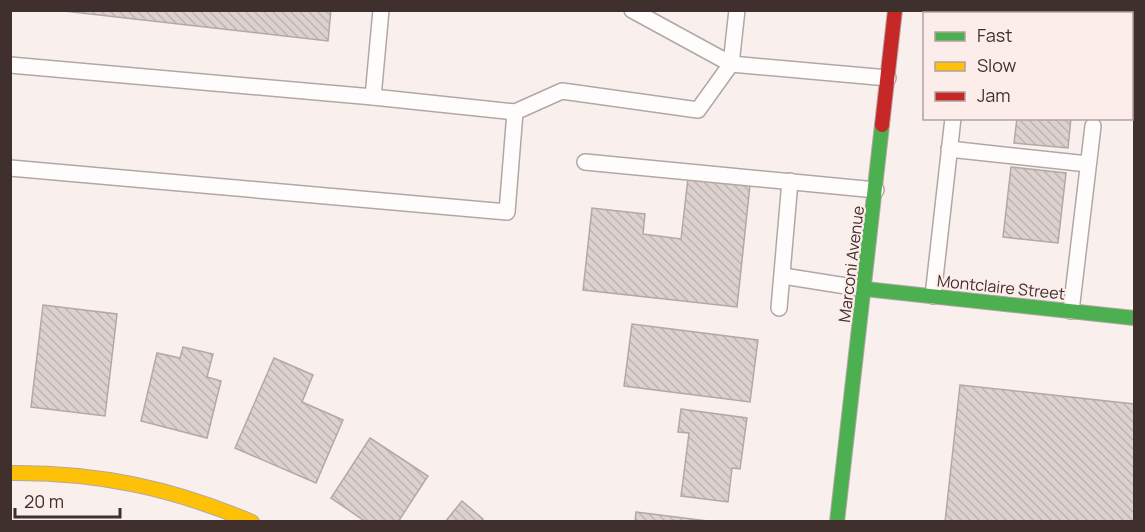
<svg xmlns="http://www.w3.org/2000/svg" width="1145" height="532" viewBox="0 0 1145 532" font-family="Manrope,sans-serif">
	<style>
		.building { fill: url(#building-back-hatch); stroke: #b3a8a6; stroke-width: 1.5 }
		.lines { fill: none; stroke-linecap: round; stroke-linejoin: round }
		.lane-casing { stroke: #b2a7a5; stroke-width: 18 }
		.fast-casing { stroke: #b2a7a5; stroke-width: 16 }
		.slow-casing { stroke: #b2a7a5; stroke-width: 16 }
		.jam-casing { stroke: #b2a7a5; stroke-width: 16 }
		.lane { stroke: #fefdfc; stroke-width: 15 }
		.fast { stroke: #4caf50; stroke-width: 14 }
		.slow { stroke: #ffc107; stroke-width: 14 }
		.jam { stroke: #c62828; stroke-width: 14 }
		.labels { text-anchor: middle; stroke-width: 4.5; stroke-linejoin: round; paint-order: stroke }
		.street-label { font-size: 16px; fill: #3f302d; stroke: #fdedea }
	</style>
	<defs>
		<pattern id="building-back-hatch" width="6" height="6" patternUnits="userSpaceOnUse" patternTransform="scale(1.5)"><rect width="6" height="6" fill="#dcd1cf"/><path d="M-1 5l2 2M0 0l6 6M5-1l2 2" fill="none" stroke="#beb4b2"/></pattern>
	</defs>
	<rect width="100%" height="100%" fill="#f9f0ee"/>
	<!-- building -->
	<g class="building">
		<path d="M55 10H331L328 41Z"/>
		<path d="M1031 10H1084V14H1030Z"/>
		<path d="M1017 118H1071L1068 148 1014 143Z"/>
		<path d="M1011 167 1066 173 1058 243 1003 237Z"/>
		<path d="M688 178 750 185 737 307 583 290 592 208 645 214 643 234 681 239Z"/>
		<path d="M43 305 117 314 105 416 31 407Z"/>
		<path d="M632 324 758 340 750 402 624 386Z"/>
		<path d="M183 347 213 354 207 377 221 381 207 438 141 421 157 353 180 358Z"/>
		<path d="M274 358 313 375 302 402 343 420 316 483 235 448Z"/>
		<path d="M960 385 1134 404V522H945Z"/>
		<path d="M681 409 747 418 740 469 732 468 728 502 681 496 689 433 678 432Z"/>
		<path d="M370 438 428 476 398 522H366L331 498Z"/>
		<path d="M462 501 483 519 480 522H445Z"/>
		<path d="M636 512 716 522H635Z"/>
	</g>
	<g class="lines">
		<defs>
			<g id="lane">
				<path d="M737 10 731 64 888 78"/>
				<path d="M965 14V10"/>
				<path d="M1110 14V10"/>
				<path d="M10 65 373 97 515 112"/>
				<path d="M373 97 381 10"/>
				<path d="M949 149 1088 164"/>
				<path d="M585 162 876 190"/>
				<path d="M10 168 507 212 515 112 562 91 698 110 731 64 632 10"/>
				<path d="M783 276 865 289"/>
				<path d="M933 296 953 118"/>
				<path d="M779 308 790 181"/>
				<path d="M1071 311 1093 126"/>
			</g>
			<g id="fast">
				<path d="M865 289 1134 318"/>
				<path d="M837 522 882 125"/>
			</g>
			<path id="slow" d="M10 473C97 472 172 488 252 522"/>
			<path id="jam" d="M882 125 895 10"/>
		</defs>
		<!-- lane casing -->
		<use href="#lane" class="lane-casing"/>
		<!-- fast casing -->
		<use href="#fast" class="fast-casing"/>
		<!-- slow casing -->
		<use href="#slow" class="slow-casing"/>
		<!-- jam casing -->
		<use href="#jam" class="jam-casing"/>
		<!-- lane -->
		<use href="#lane" class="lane"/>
		<!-- fast -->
		<use href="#fast" class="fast"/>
		<!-- slow -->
		<use href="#slow" class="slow"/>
		<!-- jam -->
		<use href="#jam" class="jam"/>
	</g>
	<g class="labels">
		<!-- street labels -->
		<g class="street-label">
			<text transform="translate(851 264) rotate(-83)" y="6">Marconi Avenue</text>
			<text transform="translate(1001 287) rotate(6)" y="6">Montclaire Street</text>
		</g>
	</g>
	<!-- border -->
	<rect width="1145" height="532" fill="none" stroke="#3f302d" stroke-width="24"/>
	<!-- legend -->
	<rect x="923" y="12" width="210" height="108" fill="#fdedea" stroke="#b1a19e" stroke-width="1.5"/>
	<rect x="935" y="32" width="30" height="9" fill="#4caf50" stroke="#b1a19e" stroke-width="1.5"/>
	<text x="977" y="42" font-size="18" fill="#3f302d">Fast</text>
	<rect x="935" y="62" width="30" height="9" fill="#ffc107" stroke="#b1a19e" stroke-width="1.5"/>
	<text x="977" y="72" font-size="18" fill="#3f302d">Slow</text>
	<rect x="935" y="92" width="30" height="9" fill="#c62828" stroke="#b1a19e" stroke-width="1.5"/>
	<text x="977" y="102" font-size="18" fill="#3f302d">Jam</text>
	<!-- scale -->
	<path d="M15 508v9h105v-9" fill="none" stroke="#3f302d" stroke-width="3"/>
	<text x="24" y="508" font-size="18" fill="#3f302d" stroke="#fdedea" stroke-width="4.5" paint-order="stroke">20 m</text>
</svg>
